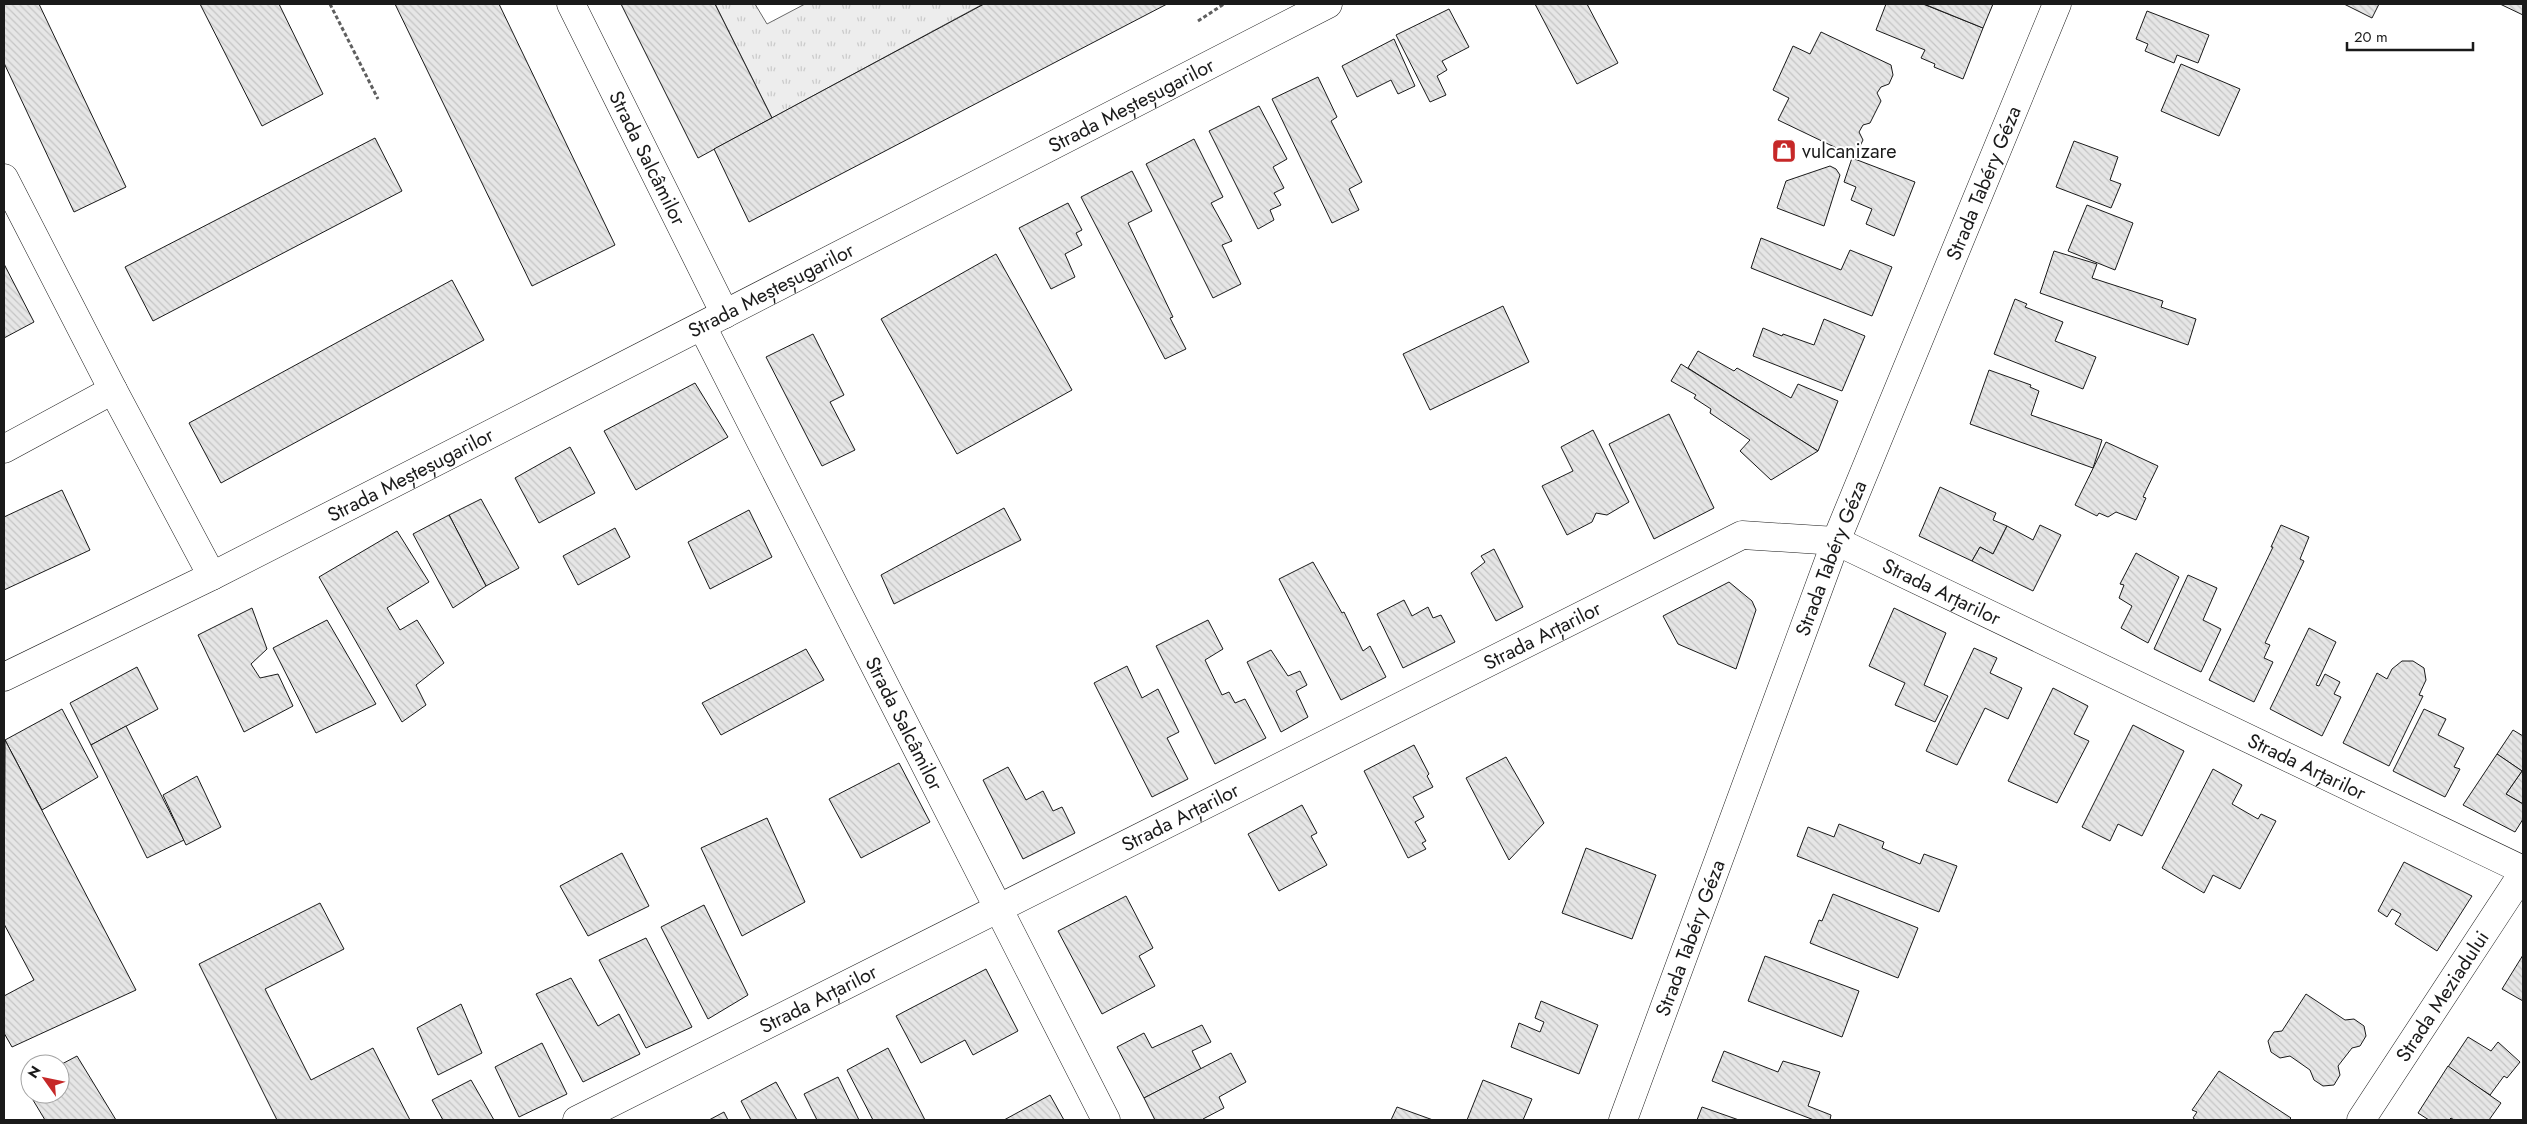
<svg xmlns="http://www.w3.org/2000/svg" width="2527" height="1124" viewBox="0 0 2527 1124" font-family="Jost,sans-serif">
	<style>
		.grass { fill: url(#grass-tufts); stroke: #6a6a6a }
		.building { fill: url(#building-back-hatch); stroke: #1a1a1a }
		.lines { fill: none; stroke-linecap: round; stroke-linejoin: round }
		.street-casing { stroke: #1a1a1a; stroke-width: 29 }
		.secondary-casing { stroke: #1a1a1a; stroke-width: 29 }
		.path { stroke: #5f5f5f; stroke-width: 3; stroke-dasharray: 4 2.5; stroke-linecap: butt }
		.street { stroke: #fff; stroke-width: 28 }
		.secondary { stroke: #fff; stroke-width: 28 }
		.labels { text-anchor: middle; stroke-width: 4; stroke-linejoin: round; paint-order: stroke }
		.street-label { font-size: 20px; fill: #1a1a1a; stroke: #fff }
		.poi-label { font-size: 20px; fill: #1a1a1a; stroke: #fff; text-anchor: start }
	</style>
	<defs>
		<pattern id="grass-tufts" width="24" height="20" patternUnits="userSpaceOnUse" patternTransform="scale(1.25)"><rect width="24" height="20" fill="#ededed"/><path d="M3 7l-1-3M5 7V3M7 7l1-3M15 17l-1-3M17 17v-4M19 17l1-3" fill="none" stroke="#cbcbcb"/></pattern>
		<pattern id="building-back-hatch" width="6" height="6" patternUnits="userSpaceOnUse" patternTransform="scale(1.25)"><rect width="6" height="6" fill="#e6e6e6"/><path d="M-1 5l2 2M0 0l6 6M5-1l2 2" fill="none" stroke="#c5c5c5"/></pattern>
	</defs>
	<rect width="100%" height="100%" fill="#fff"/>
	<!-- grass -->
	<path class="grass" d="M715 4H755L767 24 805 4H983L772 118Z"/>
	<!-- building -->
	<g class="building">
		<path d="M4 4H39L126 187 74 212 4 63Z"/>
		<path d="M200 4H279L323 94 262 126Z"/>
		<path d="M395 4H499L615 245 532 286Z"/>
		<path d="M621 4H715L772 118 698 158Z"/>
		<path d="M984 4H1167L749 222 714 149Z"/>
		<path d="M1535 4H1587L1618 63 1577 84Z"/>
		<path d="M1886 4H1923L1983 28 1963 79 1934 67 1935 64 1921 58 1925 50 1876 30Z"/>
		<path d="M1924 4H1993L1983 28Z"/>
		<path d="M2344 4H2379L2372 18Z"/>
		<path d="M2500 4H2523V15Z"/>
		<path d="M1449 9 1469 47 1442 61 1447 70 1437 76 1446 95 1430 102 1396 35Z"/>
		<path d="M2147 11 2209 35 2198 63 2177 55 2174 63 2145 51 2148 44 2136 39Z"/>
		<path d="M1821 32 1891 65 1893 75 1889 84 1881 87 1877 93 1881 101 1870 123 1863 125 1859 132 1863 140 1858 150 1849 154 1778 120 1789 98 1773 90 1793 46 1810 54Z"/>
		<path d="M1394 39 1415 86 1398 94 1391 80 1357 97 1342 66Z"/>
		<path d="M2181 64 2240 89 2219 136 2161 111Z"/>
		<path d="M1318 77 1337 117 1331 121 1362 182 1349 189 1359 210 1332 223 1272 99Z"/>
		<path d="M1259 106 1287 159 1273 167 1284 188 1274 193 1281 205 1270 210 1274 220 1258 229 1209 131Z"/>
		<path d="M375 138 402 191 153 321 125 267Z"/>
		<path d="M1194 139 1223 197 1211 203 1232 241 1222 245 1241 284 1213 298 1146 164Z"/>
		<path d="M2074 141 2118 157 2110 180 2121 184 2111 208 2056 187Z"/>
		<path d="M1852 158 1915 182 1894 236 1866 224 1872 209 1851 200 1856 187 1844 182Z"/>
		<path d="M1830 166 1836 169 1840 175 1824 226 1777 208 1786 181Z"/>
		<path d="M1132 171 1152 211 1128 223 1173 317 1170 318 1186 349 1165 359 1081 197Z"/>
		<path d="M1068 203 1082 230 1076 233 1082 245 1065 254 1075 277 1051 289 1019 228Z"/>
		<path d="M2087 205 2133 223 2115 270 2068 251Z"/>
		<path d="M1761 238 1841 270 1850 250 1892 267 1872 316 1751 268Z"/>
		<path d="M2054 251 2097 264 2092 278 2163 301 2161 307 2196 319 2188 345 2040 293Z"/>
		<path d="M996 254 1072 390 957 454 881 319Z"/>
		<path d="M4 264 34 322 4 338Z"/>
		<path d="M452 280 484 340 221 483 189 423Z"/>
		<path d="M2015 299 2027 304 2025 307 2063 322 2055 341 2096 357 2083 389 1994 354Z"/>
		<path d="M1503 306 1529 362 1430 410 1403 354Z"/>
		<path d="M1824 319 1865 336 1842 391 1753 356 1763 328 1782 336 1783 334 1814 345Z"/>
		<path d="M813 334 844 395 830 402 855 450 822 466 766 357Z"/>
		<path d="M1698 351 1734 371 1737 368 1791 398 1798 384 1838 401 1818 451 1688 368Z"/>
		<path d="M1681 364 1818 451 1771 480 1740 451 1750 440 1710 413 1711 409 1694 398 1696 395 1671 381Z"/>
		<path d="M1989 370 2031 385 2030 387 2039 391 2031 415 2102 440 2093 468 1970 424Z"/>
		<path d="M695 383 728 437 636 490 604 431Z"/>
		<path d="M1669 414 1714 508 1654 539 1609 444Z"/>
		<path d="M1593 430 1629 502 1607 515 1596 513 1592 522 1567 535 1542 486 1573 471 1561 447Z"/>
		<path d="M2106 442 2158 466 2143 497 2146 498 2136 520 2116 512 2108 517 2099 513 2097 516 2075 505Z"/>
		<path d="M570 447 595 493 539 523 515 478Z"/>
		<path d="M1940 487 1996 513 1993 520 2007 526 1993 554 1980 547 1972 561 1919 536Z"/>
		<path d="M62 490 90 550 4 590V517Z"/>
		<path d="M481 499 519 568 486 586 449 515Z"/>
		<path d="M1004 508 1021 540 894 604 881 575Z"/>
		<path d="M749 510 772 557 710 589 688 542Z"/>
		<path d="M449 515 486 586 453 608 413 534Z"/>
		<path d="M2040 525 2061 535 2033 591 1972 561 1980 547 1993 554 2007 526 2033 540Z"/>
		<path d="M2281 525 2309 537 2300 559 2304 561 2265 643 2270 645 2264 658 2273 662 2254 702 2209 680 2273 547H2271Z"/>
		<path d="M615 528 630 557 578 585 563 556Z"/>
		<path d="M397 531 429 582 387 608 400 630 417 620 444 663 416 685 426 705 402 722 319 577Z"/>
		<path d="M1494 549 1523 607 1496 621 1471 573 1485 562 1481 556Z"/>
		<path d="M2136 553 2179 577 2148 643 2121 628 2132 606 2119 598 2124 585 2120 584Z"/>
		<path d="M1313 562 1342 613 1344 612 1363 651 1370 646 1386 677 1341 700 1279 579Z"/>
		<path d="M2188 575 2217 588 2203 620 2221 629 2201 672 2154 649Z"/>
		<path d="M1729 582 1752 601 1756 610 1736 669 1678 644 1663 616Z"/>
		<path d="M1404 600 1412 616 1428 607 1433 618 1441 615 1455 642 1403 668 1377 614Z"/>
		<path d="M252 608 267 649 251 664 260 678 278 674 293 706 244 732 198 635Z"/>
		<path d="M1894 608 1946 633 1924 685 1948 696 1935 722 1895 705 1905 683 1869 666Z"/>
		<path d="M327 620 376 704 316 733 273 648Z"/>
		<path d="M1208 620 1223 649 1205 660 1222 695 1229 692 1235 703 1245 699 1266 738 1215 764 1156 646Z"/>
		<path d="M2309 628 2336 642 2316 685 2319 686 2325 674 2340 682 2334 694 2341 697 2322 736 2270 709Z"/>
		<path d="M1974 648 1997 658 1990 673 2022 688 2008 719 1985 708 1957 765 1926 751Z"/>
		<path d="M806 649 824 680 721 735 702 703Z"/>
		<path d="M1271 650 1288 676 1300 671 1307 685 1296 691 1308 717 1281 732 1247 662Z"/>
		<path d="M2402 661H2413L2424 668 2426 680 2419 695 2423 696 2389 766 2343 743 2377 673 2387 679 2392 669Z"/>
		<path d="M1127 666 1142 698 1158 689 1179 732 1167 738 1188 779 1152 797 1094 683Z"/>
		<path d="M137 667 158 709 91 745 70 703Z"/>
		<path d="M2053 688 2088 706 2074 734 2089 741 2057 803 2008 781Z"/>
		<path d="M62 709 98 777 42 810 5 740Z"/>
		<path d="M2424 709 2446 719 2438 735 2464 748 2454 767 2460 769 2445 797 2393 771Z"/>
		<path d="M2133 725 2184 751 2142 836 2118 824 2110 841 2082 827Z"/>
		<path d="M126 726 184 840 147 858 91 745Z"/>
		<path d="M2513 730 2523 736V804L2506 794 2522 771 2497 754Z"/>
		<path d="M5 740 136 990 12 1047 4 1033V996L34 980 4 924Z"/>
		<path d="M1414 745 1429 774 1427 776 1433 787 1413 797 1424 817 1415 822 1426 841 1422 843 1426 849 1408 858 1364 771Z"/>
		<path d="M2497 754 2522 771 2506 794 2523 804V819L2515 832 2463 805Z"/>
		<path d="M1506 757 1544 823 1509 860 1466 778Z"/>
		<path d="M899 763 930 822 861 858 829 799Z"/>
		<path d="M1008 767 1026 800 1043 791 1053 811 1062 807 1075 833 1023 859 983 780Z"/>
		<path d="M2213 769 2242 785 2232 804 2258 819 2261 814 2276 821 2240 889 2213 875 2204 893 2162 868Z"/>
		<path d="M197 776 221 827 186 845 163 795Z"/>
		<path d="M1302 805 1317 833 1311 836 1327 865 1279 891 1248 834Z"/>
		<path d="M767 818 805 902 742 936 701 848Z"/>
		<path d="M1839 824 1884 842 1882 848 1920 864 1924 854 1957 866 1939 912 1797 856 1808 827 1834 837Z"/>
		<path d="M1586 848 1656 875 1632 939 1562 913Z"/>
		<path d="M622 853 649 906 588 936 560 886Z"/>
		<path d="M2404 862 2472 896 2437 951 2395 924 2401 914 2392 909 2387 917 2378 911Z"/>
		<path d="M1833 894 1918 928 1898 978 1810 943 1819 920 1822 921Z"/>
		<path d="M1126 896 1153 948 1139 956 1155 986 1102 1014 1058 931Z"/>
		<path d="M320 903 344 949 265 989 311 1080 373 1048 410 1120H277L199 964Z"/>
		<path d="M704 905 748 995 708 1019 661 927Z"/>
		<path d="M646 938 692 1027 646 1048 599 960Z"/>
		<path d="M2523 955V1001L2502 989Z"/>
		<path d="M1765 956 1859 991 1842 1037 1748 1001Z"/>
		<path d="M986 969 1018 1031 973 1055 965 1040 921 1063 896 1016Z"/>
		<path d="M571 978 598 1026 619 1014 640 1054 583 1082 536 994Z"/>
		<path d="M2306 994 2345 1020 2354 1019 2364 1026 2366 1036 2360 1046 2352 1048 2338 1066 2340 1075 2334 1085 2323 1086 2314 1080 2310 1070 2290 1056 2280 1058 2271 1052 2268 1041 2274 1032 2282 1031Z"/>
		<path d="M1541 1001 1598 1025 1579 1074 1511 1047 1519 1023 1540 1032 1544 1022 1535 1018Z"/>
		<path d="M461 1004 482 1053 438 1075 417 1028Z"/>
		<path d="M1202 1025 1211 1042 1192 1051 1201 1069 1144 1098 1117 1047 1144 1033 1152 1048Z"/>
		<path d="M2468 1037 2491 1051 2498 1042 2520 1062 2507 1078 2504 1076 2490 1095 2448 1067Z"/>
		<path d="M542 1043 567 1094 519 1117 495 1067Z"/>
		<path d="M888 1048 925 1120H873L847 1070Z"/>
		<path d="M1724 1051 1778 1072 1783 1061 1820 1072 1808 1106 1831 1115 1830 1120H1814L1712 1081Z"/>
		<path d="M1231 1053 1246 1082 1219 1097 1224 1108 1203 1119 1204 1120H1155L1144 1098Z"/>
		<path d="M77 1056 116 1120H45L24 1085 30 1082V1094H60V1065Z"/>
		<path d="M2448 1066 2501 1103 2489 1120H2454L2451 1118 2449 1120H2429L2418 1113Z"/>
		<path d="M2219 1071 2291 1118 2289 1120H2196L2193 1118 2197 1112 2192 1110Z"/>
		<path d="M838 1077 859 1120H817L804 1094Z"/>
		<path d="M471 1080 494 1120H443L432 1100Z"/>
		<path d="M1483 1080 1532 1099 1523 1120H1467Z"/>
		<path d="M776 1082 797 1120H751L741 1101Z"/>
		<path d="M1050 1095 1064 1120H1004Z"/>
		<path d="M1397 1107 1433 1120H1391Z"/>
		<path d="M1702 1107 1739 1120H1697Z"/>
		<path d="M724 1112 728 1120H709Z"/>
	</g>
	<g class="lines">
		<defs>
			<g id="street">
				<path id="s1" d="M571 4 725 314"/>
				<path d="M4 178 113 390 212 576"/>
				<path id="s2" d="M702 326 1106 1120"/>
				<path d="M4 449 113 390"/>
				<path id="s3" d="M577 1120 1742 535 1836 541 2523 870"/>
				<path id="s4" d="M1623 1120 1836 541 2057 4"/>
				<path id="s5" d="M2361 1120 2523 873"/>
			</g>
			<g id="secondary">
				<path id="s6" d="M4 677 212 576 553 402 1328 4"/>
			</g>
		</defs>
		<!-- street casing -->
		<use href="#street" class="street-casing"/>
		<!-- secondary casing -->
		<use href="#secondary" class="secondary-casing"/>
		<!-- path -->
		<g class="path">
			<path d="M330 4 378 99"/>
			<path d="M1198 21 1224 4"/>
		</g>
		<!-- street -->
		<use href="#street" class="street"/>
		<!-- secondary -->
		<use href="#secondary" class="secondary"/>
	</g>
	<!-- icons -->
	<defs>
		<symbol id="shop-square" viewBox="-11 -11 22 22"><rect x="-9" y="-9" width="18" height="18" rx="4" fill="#c62828" stroke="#fff"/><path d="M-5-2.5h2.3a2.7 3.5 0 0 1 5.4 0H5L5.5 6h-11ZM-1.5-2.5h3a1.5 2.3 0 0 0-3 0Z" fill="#fff"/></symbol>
	</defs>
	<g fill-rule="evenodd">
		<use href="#shop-square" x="1770" y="137" width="28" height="28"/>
	</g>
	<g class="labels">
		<!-- street labels -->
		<g class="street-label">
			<text dy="7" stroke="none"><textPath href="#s6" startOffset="1264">Strada Meșteșugarilor</textPath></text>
			<text dy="7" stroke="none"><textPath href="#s1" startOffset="172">Strada Salcâmilor</textPath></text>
			<text dy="7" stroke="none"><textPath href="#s4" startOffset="1004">Strada Tabéry Géza</textPath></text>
			<text dy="7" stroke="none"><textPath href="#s6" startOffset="859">Strada Meșteșugarilor</textPath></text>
			<text dy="7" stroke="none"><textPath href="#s6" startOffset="454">Strada Meșteșugarilor</textPath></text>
			<text dy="7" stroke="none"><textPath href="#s4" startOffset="599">Strada Tabéry Géza</textPath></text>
			<text dy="7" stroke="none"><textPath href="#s3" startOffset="1515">Strada Arțarilor</textPath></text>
			<text dy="7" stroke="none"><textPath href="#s3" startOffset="1080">Strada Arțarilor</textPath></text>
			<text dy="7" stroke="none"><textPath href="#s2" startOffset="446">Strada Salcâmilor</textPath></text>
			<text dy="7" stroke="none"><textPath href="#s3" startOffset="1920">Strada Arțarilor</textPath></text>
			<text dy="7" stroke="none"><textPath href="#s3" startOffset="675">Strada Arțarilor</textPath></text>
			<text dy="7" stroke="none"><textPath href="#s4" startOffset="194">Strada Tabéry Géza</textPath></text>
			<text dy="7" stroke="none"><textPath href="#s5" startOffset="148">Strada Meziadului</textPath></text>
			<text dy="7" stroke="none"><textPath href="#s3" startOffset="270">Strada Arțarilor</textPath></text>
		</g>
		<!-- poi labels -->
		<g class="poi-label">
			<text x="1802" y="158">vulcanizare</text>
		</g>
	</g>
	<!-- border -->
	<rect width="2527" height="1124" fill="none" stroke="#1a1a1a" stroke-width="10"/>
	<!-- north arrow -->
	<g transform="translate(45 1079) rotate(303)"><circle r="24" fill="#ffffff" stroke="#a3a3a3"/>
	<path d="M0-4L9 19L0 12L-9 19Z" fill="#c62828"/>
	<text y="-8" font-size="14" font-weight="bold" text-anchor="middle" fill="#1a1a1a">N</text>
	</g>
	<!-- scale -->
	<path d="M2347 42v8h126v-8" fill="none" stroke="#1a1a1a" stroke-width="2.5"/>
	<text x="2354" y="42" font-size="15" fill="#1a1a1a" stroke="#ffffff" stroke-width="4" paint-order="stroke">20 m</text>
</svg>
